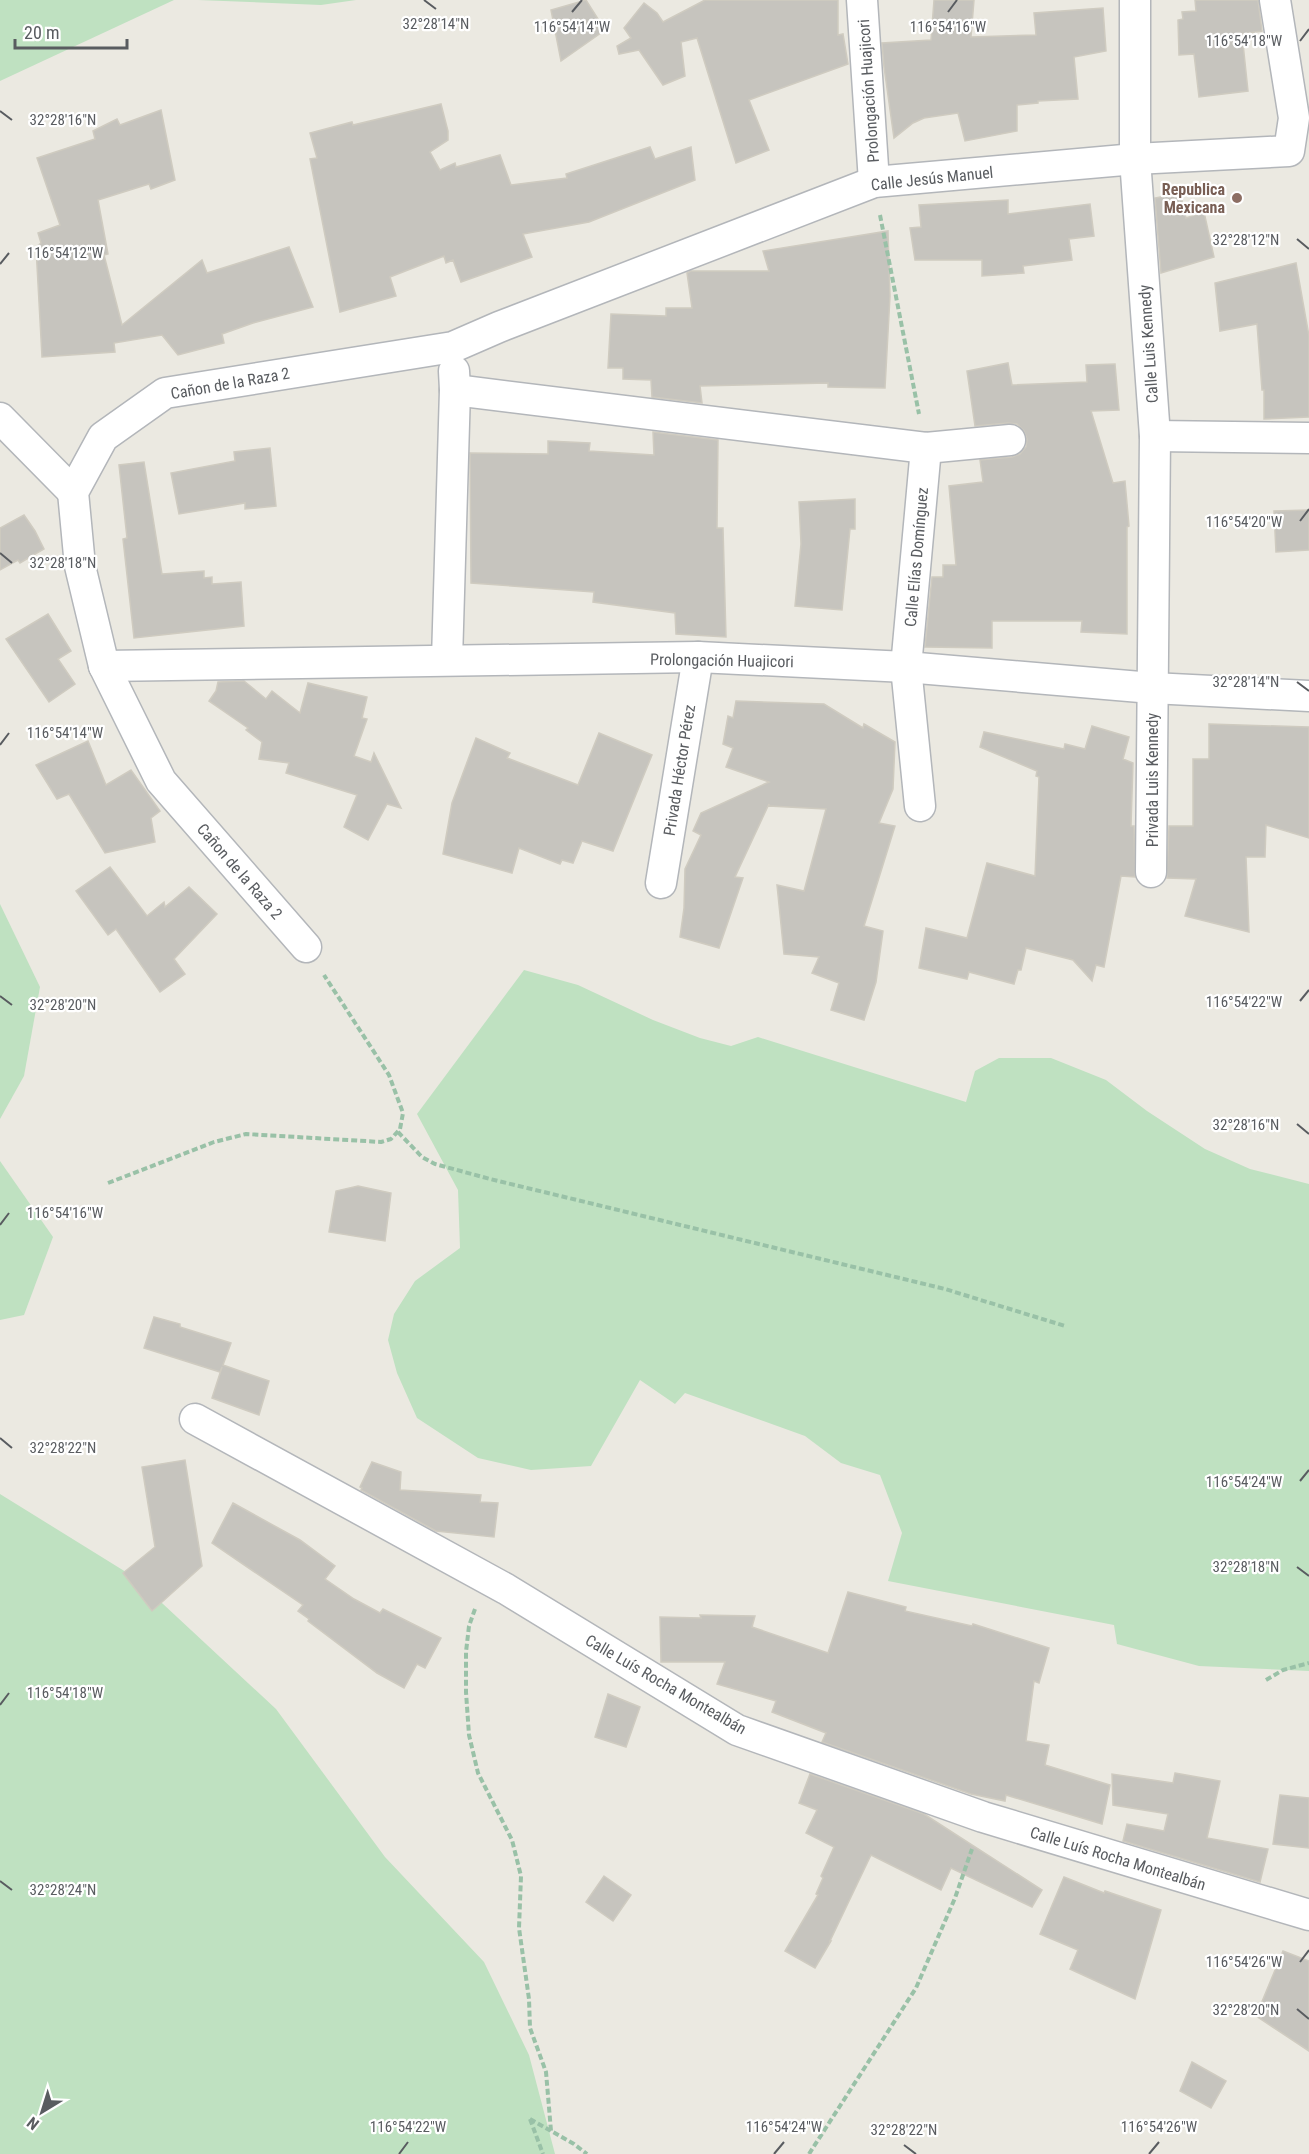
<svg xmlns="http://www.w3.org/2000/svg" width="1309" height="2154" viewBox="0 0 1309 2154" font-family="'Roboto Condensed',sans-serif">
	<style>
		.green { fill: #bfe1c1 }
		.building { fill: #c6c4be; stroke: #cfcbc0; stroke-width: 1.5 }
		.lines { fill: none; stroke-linecap: round; stroke-linejoin: round }
		.street-casing { stroke: #b3b6ba; stroke-width: 33 }
		.path { stroke: #99c1a7; stroke-width: 4; stroke-dasharray: 6 3; stroke-linecap: butt }
		.street { stroke: #fff; stroke-width: 30 }
		.ticks { fill: none; stroke: #595c60; stroke-width: 2 }
		.education-dot { fill: #8d6e63; stroke: #fff; stroke-width: 2 }
		.labels { text-anchor: middle; stroke-width: 4.5; stroke-linejoin: round; paint-order: stroke }
		.street-label { font-size: 16px; fill: #595c60; stroke: #fff }
		.education-label { font-size: 16px; font-weight: bold; fill: #785e54; stroke: #fff; text-anchor: end }
		.ticks-label { font-size: 15px; text-anchor: middle; fill: #595c60; stroke: #fff; stroke-width: 4.5; stroke-linejoin: round; paint-order: stroke }
	</style>
	<rect width="100%" height="100%" fill="#ebe9e1"/>
	<!-- green -->
	<g class="green">
		<path d="M0 0H174L0 81Z"/>
		<path d="M198 0H356L321 5Z"/>
		<path d="M0 904 40 987 24 1076 0 1119Z"/>
		<path d="M524 970 578 985 653 1020 700 1038 731 1046 758 1037 966 1102 975 1071 999 1058H1051L1106 1080 1147 1111 1205 1149 1250 1169 1309 1184V1671L1199 1666 1117 1644 1114 1625 888 1581 902 1533 880 1475 841 1463 805 1436 685 1393 675 1404 640 1380 591 1466 531 1470 478 1458 417 1418 397 1373 388 1340 394 1314 415 1281 460 1248 458 1190 417 1114Z"/>
		<path d="M0 1161 53 1237 24 1315 0 1320Z"/>
		<path d="M0 1494 134 1577 276 1709 385 1857 484 1962 529 2055 555 2154H0Z"/>
	</g>
	<!-- building -->
	<g class="building">
		<path d="M586 0 605 30 561 61 551 10Z"/>
		<path d="M705 0H838V35L843 34 848 64 749 100 769 150 736 163 697 38 681 42 685 76 663 85 639 50 619 54 617 46 631 38 624 28 644 3 657 13 663 22Z"/>
		<path d="M934 0H974L971 37 1036 35 1034 13 1103 8 1106 51 1074 57 1078 99 1038 101V103L1017 105V131L965 141 958 113 924 118 913 123 894 138 884 67 882 43 931 40Z"/>
		<path d="M1195 0H1258L1262 31 1242 34 1248 91 1199 97 1194 54 1179 55 1178 20 1183 19 1182 12 1196 11Z"/>
		<path d="M441 104 448 131V140L430 152 440 170 455 163 456 167 500 155 511 185 567 178 566 174 650 147 655 159 691 147 695 180 589 222 523 234 532 257 461 282 453 260 446 263 444 256 390 277 396 296 340 312 310 159 317 158 310 133 352 122 353 125Z"/>
		<path d="M161 110 175 180 151 189 149 184 98 200 108 254 104 255 122 325 202 260 207 273 289 247 313 307 253 323 222 334 224 343 178 355 162 335 114 343 115 352 42 357 36 247 41 243 38 233 60 225 37 158 95 139 93 131 117 119 120 125Z"/>
		<path d="M1180 193 1186 218 1204 212 1214 257 1161 273 1155 198Z"/>
		<path d="M1008 200V214L1090 204 1094 236 1069 239 1072 260 1023 266 1024 273 982 276V260H915L910 228 921 227 919 205Z"/>
		<path d="M888 231 890 296 885 388 828 387V383L700 386 702 403 652 397 651 380 623 379V368H608L611 314 666 316V308H692L687 273 691 271H769L763 251Z"/>
		<path d="M1296 263 1309 336V417L1264 419V390H1262L1257 324 1220 331 1215 283Z"/>
		<path d="M1008 363 1012 385 1087 382 1086 365 1115 364 1119 410 1091 411 1113 483 1125 481 1129 526 1127 527V634L1081 632 1082 621H992V648L925 647 932 577H943V565H956L949 486 983 482 980 460 1012 457 1020 454 1026 447 1027 439 1024 431 1017 424 1008 423 975 426 967 371Z"/>
		<path d="M653 432 718 440 717 528H723L726 637 676 634 675 613 593 602 594 592 471 583 470 453 548 454V441L590 443 589 451 654 455Z"/>
		<path d="M270 448 276 506 245 509V503L179 514 171 473 235 461 234 452Z"/>
		<path d="M144 462 162 574 204 571V578L212 577V584L241 582 244 626 134 638 123 539 127 538 119 465Z"/>
		<path d="M855 499V529H850L842 610 795 606 801 544 799 502Z"/>
		<path d="M1309 510V550L1276 552 1274 511Z"/>
		<path d="M24 515 35 531 44 549 20 563 18 560 0 570V528Z"/>
		<path d="M48 614 71 651 58 659 75 684 49 702 6 639Z"/>
		<path d="M244 681 266 699 272 691 300 713 308 683 367 697 362 718 367 719 354 756 371 762 374 753 401 808 387 804 368 840 344 827 357 795 286 773 289 763 259 759 262 742 246 730 248 728 209 701 216 691 218 682Z"/>
		<path d="M736 701 824 704 863 728 864 724 895 742 893 789 879 823 895 826 864 926 883 931 876 982 864 1020 831 1010 839 983 812 973 819 957 784 954 777 885 804 891 826 809 769 806V804L735 877 743 878 719 948 680 937 684 908 685 869 701 835 693 831 701 813 769 782 726 767 733 748 723 744 728 716 733 718Z"/>
		<path d="M1209 724 1309 727V838L1266 825 1265 857H1246L1249 932 1185 916 1196 879 1167 878 1169 826H1193V759H1209Z"/>
		<path d="M1092 726 1129 737 1123 759 1133 763 1131 826H1134L1135 877 1121 876 1104 967 1096 965 1092 981 1073 960 1026 948 1021 970H1018L1014 984 969 972 967 979 919 968 926 928 967 938 987 863 1035 876 1039 777 1036 776 1037 771 980 747 984 732 1064 749 1065 744 1085 749Z"/>
		<path d="M599 733 652 755 613 851 582 841 573 863 562 860 560 864 519 848 512 873 443 854 452 803 476 738 510 753 507 758 578 785Z"/>
		<path d="M88 741 106 785 131 770 160 811 151 818 155 842 105 853 69 794 57 799 36 765Z"/>
		<path d="M110 867 147 916 164 902 165 907 189 887 217 914 174 959 185 974 160 992 116 929 108 935 76 891Z"/>
		<path d="M358 1186 391 1193 385 1241 329 1232 336 1191Z"/>
		<path d="M154 1317 180 1324V1327L231 1343 223 1365 269 1381 259 1415 212 1398 222 1367 220 1372 144 1348Z"/>
		<path d="M185 1460 202 1566 152 1611 123 1573 155 1547 142 1467Z"/>
		<path d="M372 1462 401 1472 400 1490 481 1495 480 1502 498 1503 494 1537 436 1531 361 1490 362 1488 360 1487Z"/>
		<path d="M233 1503 300 1540 335 1566 325 1579 354 1599 380 1613 383 1609 441 1638 425 1668 417 1664 404 1688 377 1673 308 1621 309 1619 298 1611 303 1605 212 1543Z"/>
		<path d="M848 1592 906 1607 905 1611 972 1626 973 1624 1049 1648 1039 1683 1034 1681 1026 1741 1049 1745 1045 1765 1110 1785 1102 1824 1006 1795 1005 1801 971 1794 822 1742 826 1733 772 1712 776 1701 717 1684 725 1662H661L660 1617 701 1618 700 1615 755 1616 752 1627 828 1653Z"/>
		<path d="M608 1694 640 1707 626 1747 595 1737Z"/>
		<path d="M1175 1773 1220 1781 1207 1838 1268 1849 1260 1882 1123 1841 1127 1824 1164 1831 1168 1814 1113 1805 1112 1774 1173 1783Z"/>
		<path d="M810 1774 924 1814 1042 1890 1032 1907 951 1868 941 1890 871 1855 830 1941H831L815 1968 785 1951 818 1895 816 1894 823 1878 821 1876 834 1847 806 1833 817 1810 799 1803Z"/>
		<path d="M1280 1795 1309 1798V1848L1273 1844Z"/>
		<path d="M604 1876 631 1895 613 1921 586 1902Z"/>
		<path d="M1064 1877 1104 1893 1105 1891 1161 1910 1135 1999 1070 1969 1078 1950 1040 1934Z"/>
		<path d="M1283 1951 1309 1961V2051L1256 2016Z"/>
		<path d="M1192 2062 1226 2081 1211 2108 1180 2091Z"/>
	</g>
	<g class="lines">
		<defs>
			<g id="street">
				<path d="M862 0 874 182"/>
				<path d="M1135 0V159L1155 436 1151 872"/>
				<path d="M455 390 926 448 1010 440"/>
				<path d="M0 418 73 492"/>
				<path d="M1155 436 1309 438"/>
				<path d="M447 660 455 390 454 371"/>
				<path d="M104 666 698 657 906 667 1152 688 1309 696"/>
				<path d="M920 806 906 667 926 448"/>
				<path d="M661 883 698 657"/>
				<path d="M306 947 161 781 104 666 80 566 73 492 103 437 165 393 453 347 499 327 874 182 1135 159 1289 151 1294 118 1275 0"/>
				<path d="M195 1419 506 1589 737 1730 983 1817 1309 1915"/>
			</g>
		</defs>
		<!-- street casing -->
		<use href="#street" class="street-casing"/>
		<!-- path -->
		<g class="path">
			<path d="M880 215 919 414"/>
			<path d="M398 1132 422 1157 435 1164 490 1179 945 1289 1065 1326"/>
			<path d="M108 1183 214 1142 246 1134 381 1142 391 1139 400 1129 403 1113 389 1075 324 975"/>
			<path d="M475 1609 469 1626 466 1652V1692L469 1735 478 1773 512 1840 521 1876 519 1928 529 1999 530 2028 546 2072 551 2131"/>
			<path d="M1266 1680 1283 1670 1309 1663"/>
			<path d="M530 2119 574 2144 587 2154"/>
			<path d="M530 2119 543 2154"/>
			<path d="M809 2154 916 1988 955 1898 972 1849"/>
		</g>
		<!-- street -->
		<use href="#street" class="street"/>
	</g>
	<!-- ticks -->
	<path class="ticks" d="M424 0 436 9M572 12 582 0M948 12 957 0M1300 41 1309 29M0 111 12 120M1297 239 1309 249M0 264 9 253M1300 521 1309 509M0 553 12 563M1297 682 1309 691M0 745 9 733M0 996 12 1005M1300 1001 1309 990M1297 1124 1309 1134M0 1225 9 1213M0 1438 12 1448M1300 1481 1309 1470M1297 1567 1309 1576M0 1705 9 1693M0 1881 12 1890M1300 1962 1309 1950M1297 2009 1309 2019M904 2145 916 2154M399 2154 408 2142M774 2154 784 2142M1149 2154 1159 2142"/>
	<!-- markers -->
	<circle class="education-dot" cx="1237" cy="198" r="6"/>
	<g class="labels">
		<!-- street labels -->
		<g class="street-label">
			<text transform="translate(868 91) rotate(-94)" y="6">Prolongación Huajicori</text>
			<text transform="translate(932 178) rotate(-6)" y="6">Calle Jesús Manuel</text>
			<text transform="translate(1148 344) rotate(-94)" y="6">Calle Luis Kennedy</text>
			<text transform="translate(230 383) rotate(-10)" y="6">Cañon de la Raza 2</text>
			<text transform="translate(916 557) rotate(-85)" y="6">Calle Elías Domínguez</text>
			<text transform="translate(722 660) rotate(1)" y="6">Prolongación Huajicori</text>
			<text transform="translate(679 770) rotate(-81)" y="6">Privada Héctor Pérez</text>
			<text transform="translate(1152 780) rotate(-90)" y="6">Privada Luis Kennedy</text>
			<text transform="translate(240 871) rotate(49)" y="6">Cañon de la Raza 2</text>
			<text transform="translate(666 1684) rotate(30)" y="6">Calle Luís Rocha Montealbán</text>
			<text transform="translate(1118 1858) rotate(17)" y="6">Calle Luís Rocha Montealbán</text>
		</g>
		<!-- education labels -->
		<g class="education-label">
			<text x="1225" y="195">Republica<tspan x="1225" dy="18">Mexicana</tspan></text>
		</g>
	</g>
	<g class="ticks-label">
		<text x="436" y="29">32°28'14"N</text>
		<text x="948" y="32">116°54'16"W</text>
		<text x="572" y="32">116°54'14"W</text>
		<text x="1244" y="46">116°54'18"W</text>
		<text x="63" y="125">32°28'16"N</text>
		<text x="1246" y="245">32°28'12"N</text>
		<text x="65" y="258">116°54'12"W</text>
		<text x="1244" y="527">116°54'20"W</text>
		<text x="63" y="568">32°28'18"N</text>
		<text x="1246" y="687">32°28'14"N</text>
		<text x="65" y="738">116°54'14"W</text>
		<text x="1244" y="1007">116°54'22"W</text>
		<text x="63" y="1010">32°28'20"N</text>
		<text x="1246" y="1130">32°28'16"N</text>
		<text x="65" y="1218">116°54'16"W</text>
		<text x="63" y="1453">32°28'22"N</text>
		<text x="1244" y="1487">116°54'24"W</text>
		<text x="1246" y="1572">32°28'18"N</text>
		<text x="65" y="1698">116°54'18"W</text>
		<text x="63" y="1895">32°28'24"N</text>
		<text x="1244" y="1967">116°54'26"W</text>
		<text x="1246" y="2015">32°28'20"N</text>
		<text x="408" y="2132">116°54'22"W</text>
		<text x="784" y="2132">116°54'24"W</text>
		<text x="1159" y="2132">116°54'26"W</text>
		<text x="904" y="2135">32°28'22"N</text>
	</g>
	<!-- north arrow -->
	<g transform="translate(42 2112) rotate(218)" stroke="#ffffff" stroke-width="4.5" paint-order="stroke">
	<path d="M0-4.5L10 22L0 15L-10 22Z" fill="#595c60"/>
	<text y="-9" font-size="16" font-weight="bold" text-anchor="middle" fill="#595c60">N</text>
	</g>
	<!-- scale -->
	<path d="M15 39v9h112v-9" fill="none" stroke="#595c60" stroke-width="3"/>
	<text x="24" y="39" font-size="18" fill="#595c60" stroke="#ffffff" stroke-width="4.5" paint-order="stroke">20 m</text>
</svg>
